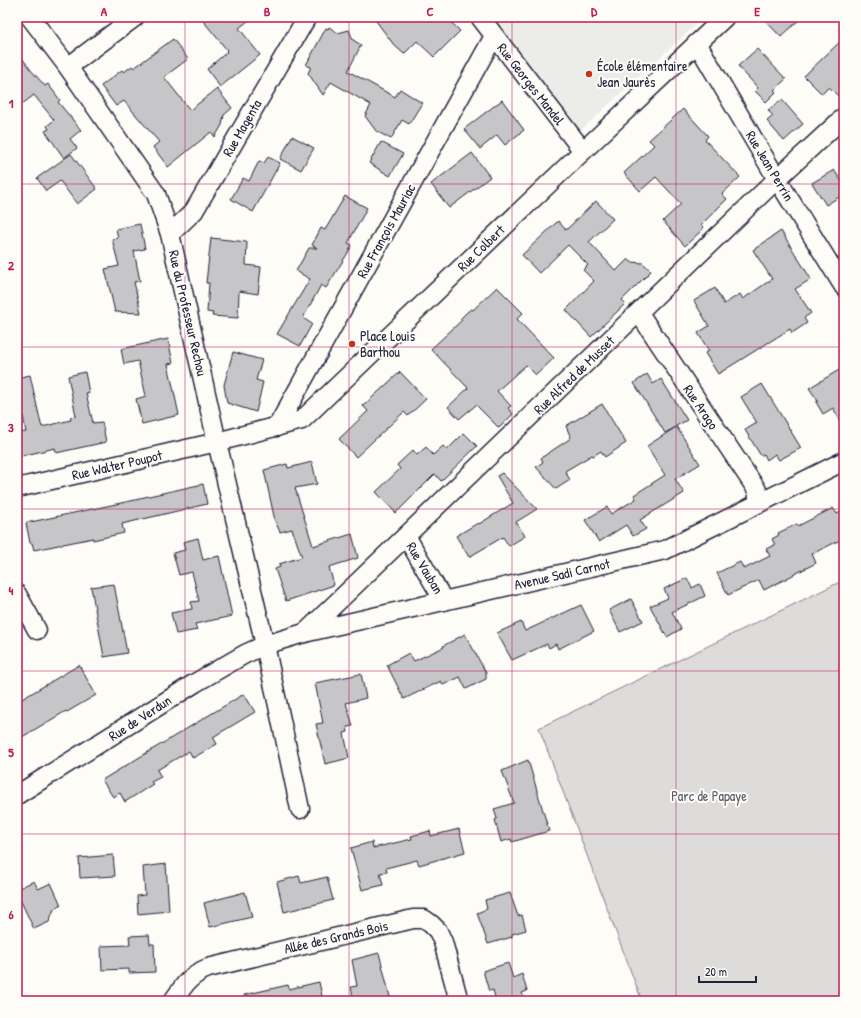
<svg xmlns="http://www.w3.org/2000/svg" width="861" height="1018" viewBox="0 0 861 1018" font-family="'Patrick Hand',sans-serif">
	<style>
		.built { fill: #ecece9 }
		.green { fill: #dddcdb; stroke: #807f8b }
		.building { fill: #c6c6c8; stroke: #22223b }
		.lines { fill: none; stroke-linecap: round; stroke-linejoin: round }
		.minor-casing { stroke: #22223b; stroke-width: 21 }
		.minor { stroke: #fdfcf7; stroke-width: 18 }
		.grid { fill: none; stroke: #c2185b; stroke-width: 1; stroke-opacity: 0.55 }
		.poi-dot { fill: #c8321e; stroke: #fdfcf7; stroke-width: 1.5 }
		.labels { text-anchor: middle; stroke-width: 4; stroke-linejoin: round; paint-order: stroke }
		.poi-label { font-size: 14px; fill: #22223b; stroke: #fdfcf7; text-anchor: start }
		.street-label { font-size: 14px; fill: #22223b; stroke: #fdfcf7 }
		.park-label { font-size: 14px; fill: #5a5a6b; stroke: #fdfcf7 }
		.neatline { fill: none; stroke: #c2185b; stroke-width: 1.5 }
		.grid-label { font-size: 13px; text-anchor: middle; font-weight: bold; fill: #c2185b }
	</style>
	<rect width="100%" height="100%" fill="#fdfcf7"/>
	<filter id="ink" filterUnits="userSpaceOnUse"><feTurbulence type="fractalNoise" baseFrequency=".025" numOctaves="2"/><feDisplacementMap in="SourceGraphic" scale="8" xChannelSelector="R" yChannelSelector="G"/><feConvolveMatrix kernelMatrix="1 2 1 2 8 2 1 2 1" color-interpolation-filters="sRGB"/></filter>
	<g filter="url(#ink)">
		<!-- built -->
		<path class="built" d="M493 17H704L579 132Z"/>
		<!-- green -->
		<path class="green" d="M844 580V1001H642L539 728Z"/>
		<!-- building -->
		<g class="building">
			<path d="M200 17H253L239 28 260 55 220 87 207 69 227 52 226 51 227 50Z"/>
			<path d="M373 17H446L460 31 434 57 417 41 404 54 394 45Z"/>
			<path d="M762 17H802L781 37Z"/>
			<path d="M329 27 338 33 349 30 353 40 361 45 348 71 395 97 400 89 422 103 409 124 402 120 391 139 376 131 365 116 371 105 331 82 323 95 308 73 311 67 306 65 326 28 328 29Z"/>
			<path d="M844 38V102L829 87 822 94 804 76Z"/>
			<path d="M173 39 188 59 164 77 190 110 217 89 232 108 224 115 222 125 215 137 211 132 168 167 153 147 159 142 124 101 116 106 101 86 122 70 124 72 132 66 134 68Z"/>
			<path d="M757 49 786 79 774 90 776 92 766 102 755 91 758 88 738 66Z"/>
			<path d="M17 51 30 69 45 86 48 84 60 100 58 102 81 130 70 139 77 148 64 158 45 131 49 129 47 126 54 120 34 95 17 108Z"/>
			<path d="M502 100 524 130 505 145 497 135 480 149 464 129Z"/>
			<path d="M782 100 803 124 784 141 767 121 773 116 768 110Z"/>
			<path d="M683 109 708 136 705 140 740 177 722 194 727 199 701 225 704 228 685 246 663 221 681 204 656 177 640 191 624 173 654 145 649 140Z"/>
			<path d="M292 136 314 148 301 170 280 159Z"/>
			<path d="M381 142 403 154 390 176 369 163Z"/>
			<path d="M472 153 490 177 449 208 431 184Z"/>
			<path d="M71 154 97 189 77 204 60 181 46 191 37 178Z"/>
			<path d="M268 157 280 163 253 212 231 199 243 178 249 181 259 161 264 163Z"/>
			<path d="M834 170 844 185V194L826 205 812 183Z"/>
			<path d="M345 196 367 208 348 243 352 245 349 251 326 288 321 285 303 318 312 324 300 346 277 334 310 279 296 271 309 248H317L312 245 321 228 325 230Z"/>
			<path d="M596 201 613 219 589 242 616 271 628 259 631 262 643 263 651 271 622 300 625 304 591 337 566 310 594 281 583 270 588 265 568 245 539 273 522 255 558 221 566 230Z"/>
			<path d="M140 224 145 249 134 251 140 281 134 282 141 313 115 312 105 269 119 266 112 239 118 238 116 229Z"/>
			<path d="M781 231 811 279 795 289 811 313 804 318 807 323 792 333 790 329 718 374 705 353 709 351 698 333 709 326 694 301 715 288 724 304 740 294 743 299 772 279 753 250Z"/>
			<path d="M211 238 247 242 246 265 261 267 258 294 239 291 238 318 212 316 213 313 207 312 209 283H206Z"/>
			<path d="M497 287 523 313 517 319 554 358 536 375 526 365 497 391 511 406 508 408 513 414 499 428 476 405 459 419 448 407 468 388 431 349 462 320 460 319 466 313 471 309 473 310Z"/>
			<path d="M168 339 173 363 168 364 179 415 142 424 136 399 146 396 138 361 124 364 121 349Z"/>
			<path d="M233 352 262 360 256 380 263 382 256 412 227 403 224 385Z"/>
			<path d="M844 367V427L833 408 823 414 816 402 818 401 809 388Z"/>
			<path d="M85 372 89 393H86L93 423 102 422 106 442 56 453 55 448 17 457V433L26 432 17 385V378L30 375 41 424 42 427 71 420 70 417 76 416 68 376Z"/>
			<path d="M400 372 426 399 408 416 404 412 356 457 339 439 368 411 363 406Z"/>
			<path d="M647 374 653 384 661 379 687 420 676 426 700 464 675 479 684 493 640 520 646 529 633 536 626 525 599 542 585 520 607 507 611 514 636 499 634 495 665 475 647 446 676 427 665 433 634 383Z"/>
			<path d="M762 384 801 448 779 460 775 454 767 460 764 454 761 456 745 430 757 423 741 397Z"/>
			<path d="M602 404 626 443 605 457 601 451 593 456 592 455 565 471 570 480 556 489 536 467 543 462 541 458 571 438 566 426Z"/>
			<path d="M464 433 477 446 441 481 435 474 396 513 376 492 400 469 397 465 413 450 417 455 426 447 433 455 443 446 447 450Z"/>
			<path d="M312 462 317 484 295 488 313 546 352 534 358 558 329 567 334 585 286 601 275 569 280 567 279 564 302 557 292 529 280 532 275 521 264 470 287 464 288 468Z"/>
			<path d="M502 473 537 509 516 522 525 536 509 546 503 537 469 557 456 536 478 523 479 524 513 503 497 476Z"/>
			<path d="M203 484 207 504 122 524 124 533 93 540V538L34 550 32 543H30L26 523 140 499V498Z"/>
			<path d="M833 508 837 514 844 510V538L812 554 816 563 764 590 759 580 728 595 717 573 740 562 744 569 770 556 766 549 775 545 772 539 779 535 778 533 797 524 798 526Z"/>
			<path d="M198 538 203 560 219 556 232 616 195 624 197 630 176 634 171 613 192 609 191 602 199 601 192 572 179 575 173 553 185 550 183 542Z"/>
			<path d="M687 578 692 588 700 584 705 596 672 612 681 629 667 637 650 606 668 598 664 589Z"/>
			<path d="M114 584 127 653 104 657 91 587Z"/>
			<path d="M631 599 643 621 620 632 609 610Z"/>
			<path d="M581 605 594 631 558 649 556 644 549 648 547 644 512 660 497 633 521 622 525 631Z"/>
			<path d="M465 634 486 673V679L466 689 460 677 443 685 441 681 404 699 387 665 409 653 414 661 444 647 443 646Z"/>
			<path d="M79 665 96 695 67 712 66 711 17 740V702Z"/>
			<path d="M361 674 366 698 346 703 353 726 347 727 348 732 344 733 349 758 325 764 316 724 323 723 315 683Z"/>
			<path d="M244 694 255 712 213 737 217 744 193 758 189 751 157 770 161 777 151 782 153 784 125 802 120 793 113 797 102 780Z"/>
			<path d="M528 760 549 831 512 842 511 839 501 842 495 820 497 819 494 809 514 803 502 771Z"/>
			<path d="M459 829 465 852 419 865 417 860 386 868 387 872 380 873 383 885 362 890 351 848 372 842 373 848 412 839 411 836 430 831 431 836Z"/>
			<path d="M113 855 115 876 80 878 79 858Z"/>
			<path d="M166 864 169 911 138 914 137 896 145 895 143 867Z"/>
			<path d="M299 876 301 883 327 877 333 900 284 912 277 882Z"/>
			<path d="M34 881 38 889 51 883 61 905 54 909 49 922 34 929 17 893V889Z"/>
			<path d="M245 892 252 917 210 927 204 903Z"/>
			<path d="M510 893 518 916 522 915 526 930 512 934V937L488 944 477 913 487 909 485 900Z"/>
			<path d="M149 935 150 944H154L155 972 129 973V969L102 970 101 946 130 945 129 936Z"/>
			<path d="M379 953 391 1001H354L351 987 357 986 352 960Z"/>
			<path d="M508 963 513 978 522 974 527 991 522 993 525 1001H496L493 990 489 991 483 971Z"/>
			<path d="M319 982 323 1001H245L244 995 288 985 289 989Z"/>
		</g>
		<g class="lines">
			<defs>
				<g id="minor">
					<path d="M30 17 68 67 156 194 170 234 217 442 265 645 300 809"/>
					<path d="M480 17 583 151"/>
					<path d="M697 43 777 179 844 287"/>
					<path d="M68 67 135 17"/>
					<path d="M170 234 194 211 307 17"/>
					<path d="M639 313 757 490 759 503"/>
					<path d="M277 427 494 36"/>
					<path d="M17 488 217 442 302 420 583 151 725 17"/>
					<path d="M406 536 444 601"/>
					<path d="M17 594 37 630"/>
					<path d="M305 633 777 179 844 117"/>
					<path d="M17 795 195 683 245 654 265 645 304 633 665 550 844 461"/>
					<path d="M173 1001C184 985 190 975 208 968L413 919H424L431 924 438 931 443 942 459 1001"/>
				</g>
			</defs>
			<!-- minor casing -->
			<use href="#minor" class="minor-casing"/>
			<!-- minor -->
			<use href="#minor" class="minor"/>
		</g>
	</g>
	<!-- grid -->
	<path class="grid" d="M185 17V1001M349 17V1001M512 17V1001M676 17V1001M17 184H844M17 347H844M17 509H844M17 671H844M17 834H844"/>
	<!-- markers -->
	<g class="poi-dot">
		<circle cx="589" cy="74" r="4"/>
		<circle cx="352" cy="344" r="4"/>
	</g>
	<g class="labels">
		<!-- poi labels -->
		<g class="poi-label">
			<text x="597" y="71">École élémentaire<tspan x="597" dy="16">Jean Jaurès</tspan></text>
			<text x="360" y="341">Place Louis<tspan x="360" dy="16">Barthou</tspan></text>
		</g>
		<!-- street labels -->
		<g class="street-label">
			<text transform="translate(531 84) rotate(52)" y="5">Rue Georges Mandel</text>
			<text transform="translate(242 128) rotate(-60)" y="5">Rue Magenta</text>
			<text transform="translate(770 166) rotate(59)" y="5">Rue Jean Perrin</text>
			<text transform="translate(386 231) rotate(-61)" y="5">Rue François Mauriac</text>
			<text transform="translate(481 248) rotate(-44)" y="5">Rue Colbert</text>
			<text transform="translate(188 313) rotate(77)" y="5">Rue du Professeur Rechou</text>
			<text transform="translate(574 375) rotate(-44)" y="5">Rue Alfred de Musset</text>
			<text transform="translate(701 407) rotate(56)" y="5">Rue Arago</text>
			<text transform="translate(117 465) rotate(-13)" y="5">Rue Walter Poupot</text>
			<text transform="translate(425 568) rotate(59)" y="5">Rue Vauban</text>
			<text transform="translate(562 574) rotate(-13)" y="5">Avenue Sadi Carnot</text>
			<text transform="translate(140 718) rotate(-33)" y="5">Rue de Verdun</text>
			<text transform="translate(336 937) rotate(-13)" y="5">Allée des Grands Bois</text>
		</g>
		<!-- park labels -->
		<g class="park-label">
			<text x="709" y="801">Parc de Papaye</text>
		</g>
	</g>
	<!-- margin -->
	<rect width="861" height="1018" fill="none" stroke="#fdfcf7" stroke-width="44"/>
	<!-- scale -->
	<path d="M699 976v6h57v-6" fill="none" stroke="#22223b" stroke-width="2"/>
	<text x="705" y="976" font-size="12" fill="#22223b" stroke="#fdfcf7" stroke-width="3" paint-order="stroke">20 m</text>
	<rect x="22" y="22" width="817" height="974" class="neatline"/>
	<g class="grid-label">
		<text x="104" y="16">A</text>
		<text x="267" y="16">B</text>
		<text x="430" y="16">C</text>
		<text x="594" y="16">D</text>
		<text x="757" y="16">E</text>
		<text x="11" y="108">1</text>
		<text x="11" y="270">2</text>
		<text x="11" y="432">3</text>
		<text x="11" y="595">4</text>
		<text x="11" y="757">5</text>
		<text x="11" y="919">6</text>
	</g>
</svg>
